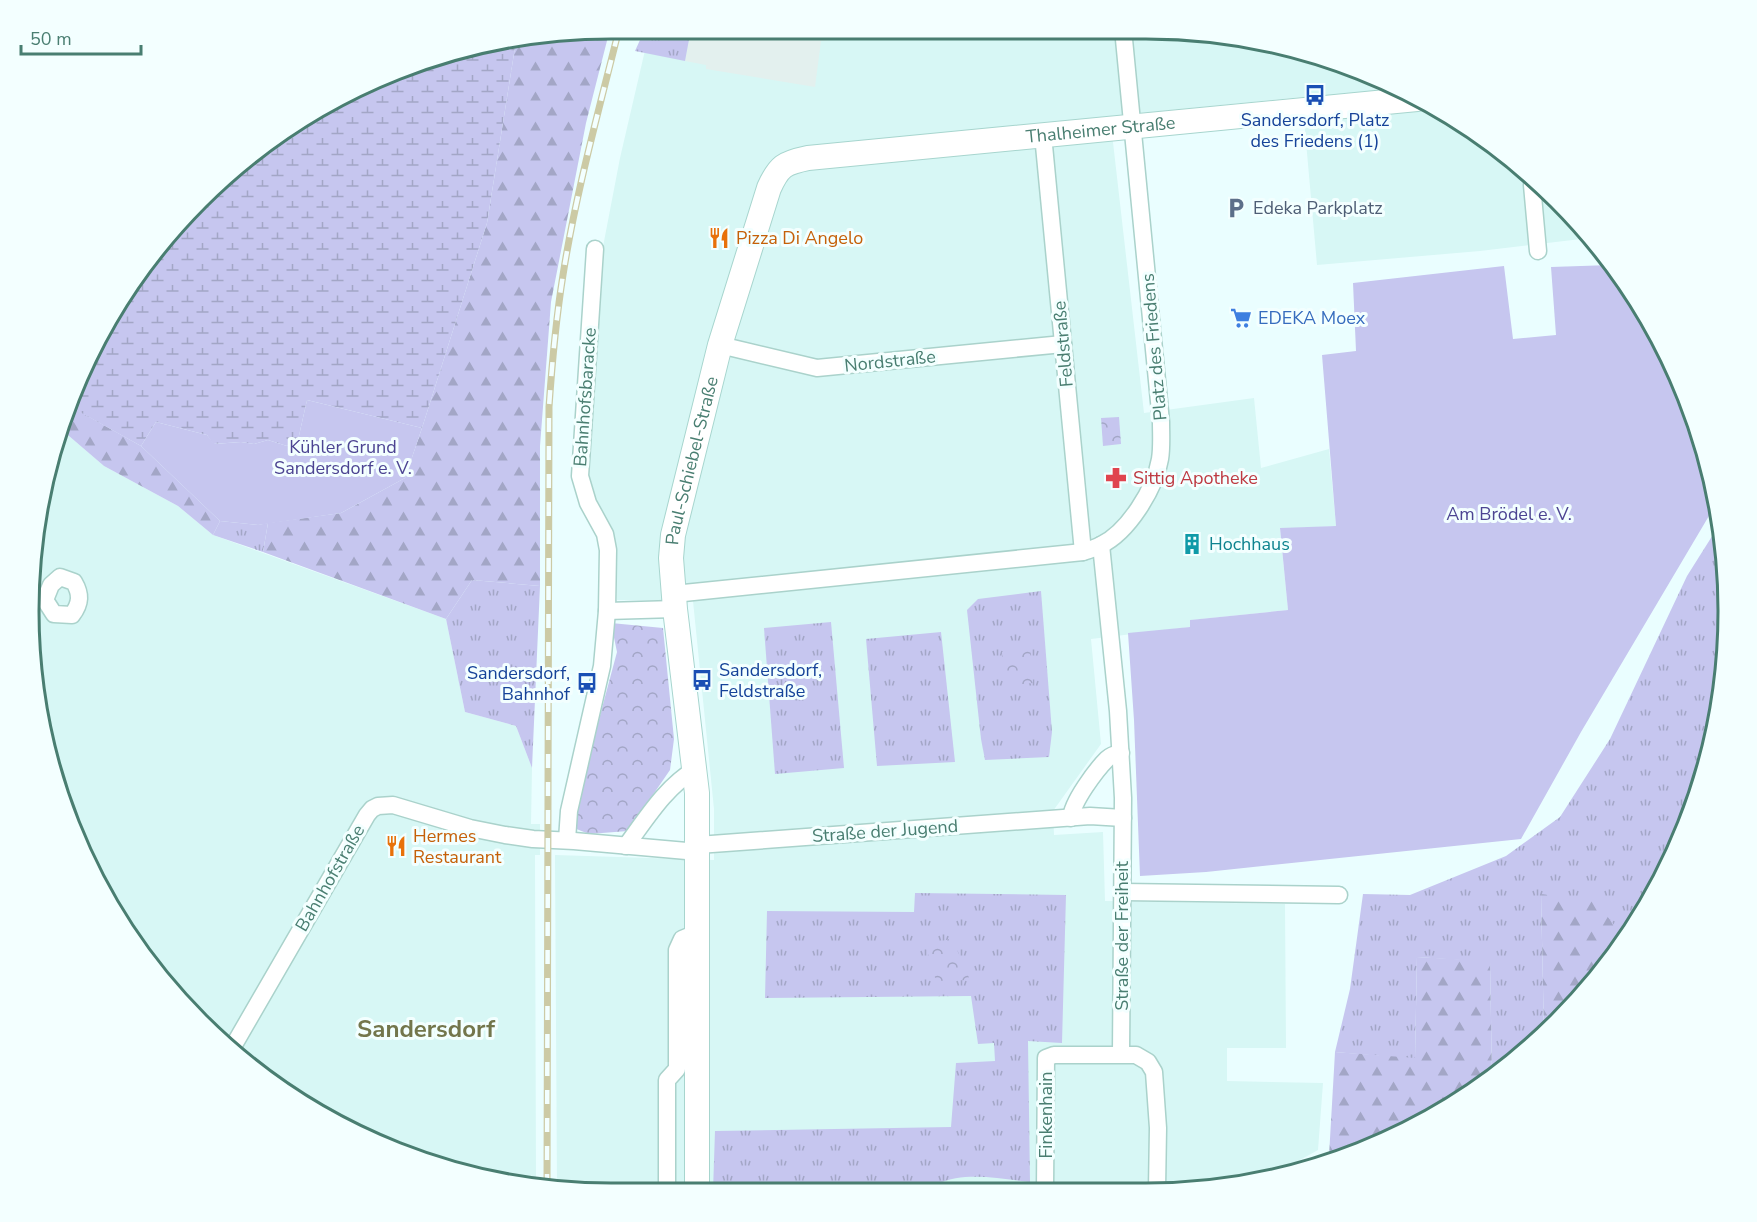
<svg xmlns="http://www.w3.org/2000/svg" width="1757" height="1222" viewBox="0 0 1757 1222" font-family="'Nunito Sans',sans-serif">
	<style>
		.residential { fill: #d7f7f5 }
		.industrial { fill: #e3f0ee }
		.grass { fill: url(#grass-tufts) }
		.forest { fill: url(#forest-firs) }
		.wetland { fill: url(#wetland-marsh) }
		.park { fill: url(#park-crowns) }
		.garden { fill: #c6c6ef }
		.lines { fill: none; stroke-linecap: round; stroke-linejoin: round }
		.street-casing { stroke: #aad2cb; stroke-width: 19 }
		.secondary-casing { stroke: #a7d5ce; stroke-width: 26 }
		.street { stroke: #fff; stroke-width: 16 }
		.secondary { stroke: #fff; stroke-width: 24 }
		.rail-casing { stroke: #cccaa5; stroke-width: 7 }
		.rail { stroke: #f3ffff; stroke-width: 4.5; stroke-dasharray: 14; stroke-linecap: butt }
		.labels { text-anchor: middle; stroke-width: 6; stroke-linejoin: round; paint-order: stroke }
		.transit-label { font-size: 18px; fill: #164399; stroke: #f3ffff }
		.street-label { font-size: 18px; fill: #497e71; stroke: #f3ffff }
		.service-label { font-size: 18px; fill: #4e5e75; stroke: #f3ffff; text-anchor: start }
		.food-label { font-size: 18px; fill: #c56008; stroke: #f3ffff; text-anchor: start }
		.shop-label { font-size: 18px; fill: #366cbe; stroke: #f3ffff; text-anchor: start }
		.park-label { font-size: 18px; fill: #4c4492; stroke: #f3ffff }
		.health-label { font-size: 18px; fill: #be3a42; stroke: #f3ffff; text-anchor: start }
		.culture-label { font-size: 18px; fill: #0d838f; stroke: #f3ffff; text-anchor: start }
		.district-label { font-size: 24px; font-weight: bold; fill: #73764c; stroke: #f3ffff }
		.rim { fill: none; stroke: #497e71; stroke-width: 3 }
	</style>
	<defs>
		<pattern id="grass-tufts" width="24" height="20" patternUnits="userSpaceOnUse" patternTransform="scale(1.5)"><rect width="24" height="20" fill="#c6c6ef"/><path d="M3 7l-1-3M5 7V3M7 7l1-3M15 17l-1-3M17 17v-4M19 17l1-3" fill="none" stroke="#a3a6c6"/></pattern>
		<pattern id="forest-firs" width="22" height="20" patternUnits="userSpaceOnUse" patternTransform="scale(1.5)"><rect width="22" height="20" fill="#c6c6ef"/><path d="M5 1l3.5 6h-7zM16 11l3.5 6h-7z" fill="#a3a6c6"/></pattern>
		<pattern id="wetland-marsh" width="20" height="14" patternUnits="userSpaceOnUse" patternTransform="scale(1.5)"><rect width="20" height="14" fill="#c6c6ef"/><path d="M1 5h8M5 5V1M11 12h8M15 12V8" fill="none" stroke="#a3a6c6"/></pattern>
		<pattern id="park-crowns" width="20" height="18" patternUnits="userSpaceOnUse" patternTransform="scale(1.5)"><rect width="20" height="18" fill="#c6c6ef"/><path d="M2 6a3 3 0 1 1 6 0M12 15a3 3 0 1 1 6 0" fill="none" stroke="#a3a6c6"/></pattern>
	</defs>
	<rect width="100%" height="100%" fill="#eafeff"/>
	<!-- residential -->
	<g class="residential">
		<path d="M652 29H1146L1260 40 1437 106 1584 227 1589 234 1581 239 1480 251 1317 265 1302 97 1110 116 1144 413 1254 398 1261 468 1329 449 1336 526 1280 529 1288 610 1191 620 1190 627 1091 639 1101 744 1053 811 1054 835 1103 832 1105 901 1285 904 1286 1048H1227V1081L1323 1083 1318 1150 1280 1171 1222 1188 573 1192 557 1190 555 855 714 860V809L693 601 617 600V552L612 529 597 507 589 480 597 278 620 158 646 46Z"/>
		<path d="M62 430 104 466 178 506 213 535 446 619 465 712 516 726 532 768 531 824H540V855H535L536 1186 461 1174 354 1134 257 1073 173 995 88 868 34 687 33 535Z"/>
	</g>
	<!-- industrial -->
	<path class="industrial" d="M691 29H913L821 41 815 87 706 69V65L685 61Z"/>
	<!-- grass -->
	<g class="grass">
		<path d="M645 29H691L685 61 635 51Z"/>
		<path d="M220 521 258 525 268 523 263 552 213 535Z"/>
		<path d="M1721 522 1723 535 1727 649 1709 761 1669 868 1632 928 1619 931 1541 894 1544 1034 1530 1049 1492 1074 1490 962 1417 957 1415 1059 1335 1052 1350 989 1363 894 1410 895 1506 856 1560 817 1610 739 1687 576Z"/>
		<path d="M472 580 540 586 532 768 516 726 465 712 446 619Z"/>
		<path d="M1041 591 1052 732 1049 757 985 760 981 739 967 610 978 599Z"/>
		<path d="M831 622 844 768 775 774 764 628Z"/>
		<path d="M941 632 955 762 877 766 866 639Z"/>
		<path d="M915 893 1066 895 1062 1043 1028 1041 1030 1182C1002 1179 964 1171 938 1184V1190L713 1191 715 1131 951 1127 956 1063 995 1061 994 1043 978 1044 971 996 765 998 767 911 914 912Z"/>
	</g>
	<!-- forest -->
	<g class="forest">
		<path d="M610 29 586 123 551 302 540 446V586L472 580 446 619 263 552 268 523 341 513 405 478 422 428 487 223 516 41Z"/>
		<path d="M68 405 141 446 220 521 213 535 178 506 104 466 62 430Z"/>
		<path d="M1541 894 1595 901 1619 931 1632 928 1608 965 1544 1034Z"/>
		<path d="M1417 957 1490 961 1492 1074 1403 1134 1329 1156 1335 1052 1415 1058Z"/>
	</g>
	<!-- wetland -->
	<path class="wetland" d="M516 41 487 223 422 428 307 400 298 440 287 446 268 440 254 444 241 442 213 444 207 435 156 422 141 446 69 406 73 388 173 227 288 126 460 48Z"/>
	<!-- park -->
	<g class="park">
		<path d="M1119 417 1121 444 1103 446 1101 418Z"/>
		<path d="M611 623 663 628 674 739 670 770 628 831 589 834 574 828V813L617 652Z"/>
		<path d="M1030 649 1033 683 1005 686 1002 652Z"/>
		<path d="M952 938 970 980 936 981 926 947Z"/>
	</g>
	<!-- garden -->
	<g class="garden">
		<path d="M1611 265 1650 319 1697 423 1716 504 1581 732 1521 839 1206 872 1140 876 1134 720 1128 633 1190 627V620L1288 610 1280 528 1336 526 1322 355 1356 351 1353 283 1504 266 1513 339 1556 335 1551 267Z"/>
		<path d="M307 400 422 428 405 478 341 513 258 525 220 521 141 446 156 422 207 435 214 444 241 442 254 444 268 440 287 446 298 440Z"/>
	</g>
	<g class="lines">
		<defs>
			<g id="street">
				<path d="M1043 135 1083 552"/>
				<path d="M1532 185 1538 251"/>
				<path d="M720 345 817 368 1063 344"/>
				<path d="M1101 545 1118 711 1123 798 1121 1054"/>
				<path d="M60 577 74 582C81 594 81 603 72 615L54 614 45 600 51 585Z"/>
				<path d="M674 594 1083 552C1089 550 1095 548 1101 545 1128 532 1155 489 1160 459 1162 447 1161 434 1161 422L1123 29"/>
				<path d="M607 611 675 609"/>
				<path d="M1071 818C1072 802 1096 770 1107 759 1111 755 1115 754 1121 753"/>
				<path d="M567 840 569 811 602 666 607 611 608 550 605 534 588 503 580 476 595 249"/>
				<path d="M698 845 1090 816 1123 818"/>
				<path d="M626 846C646 819 666 786 696 769"/>
				<path d="M1122 892 1339 895"/>
				<path d="M231 1050 367 815 372 809 378 806 393 805 470 828 505 835 533 839 574 841 698 852"/>
				<path d="M1045 1190 1046 1058 1054 1055H1136L1148 1062 1154 1072 1158 1128 1157 1189"/>
				<path d="M667 1192V1080L677 1069V950L682 939 699 932"/>
			</g>
			<g id="secondary">
				<path id="s1" d="M697 1192V793L675 609 671 558 673 535 720 345 769 188C779 166 784 163 808 158L1417 99"/>
			</g>
		</defs>
		<!-- street casing -->
		<use href="#street" class="street-casing"/>
		<!-- secondary casing -->
		<use href="#secondary" class="secondary-casing"/>
		<!-- street -->
		<use href="#street" class="street"/>
		<!-- secondary -->
		<use href="#secondary" class="secondary"/>
		<defs>
			<path id="rail" d="M547 1188 549 407C552 363 556 319 563 275 576 192 599 110 619 29"/>
		</defs>
		<!-- rail casing -->
		<use href="#rail" class="rail-casing"/>
		<!-- rail -->
		<use href="#rail" class="rail"/>
	</g>
	<!-- icons -->
	<defs>
		<symbol id="bus-bare" viewBox="-9 -9 18 18"><path d="M-5-6H5V4H4V6H2V4H-2V6H-4V4H-5ZM-3.5-4V0h7V-4ZM-3.5 1.2v1.5H-2V1.2ZM2 1.2v1.5H3.5V1.2Z" fill="#1a4fb4" stroke="#f3ffff" stroke-width="2.5" paint-order="stroke"/></symbol>
		<symbol id="parking-bare" viewBox="-9 -9 18 18"><path d="M-3.5-5.5H1a3.5 3.5 0 0 1 0 7H-1V5.5H-3.5ZM-1-3.4V-.6H.8a1.4 1.4 0 0 0 0-2.8Z" fill="#5c6f8a" stroke="#f3ffff" stroke-width="2.5" paint-order="stroke"/></symbol>
		<symbol id="restaurant-bare" viewBox="-9 -9 18 18"><path d="M-5-6h1v4h1v-4h1v4h1v-4h1v5L-1.5 .5V6h-2V.5L-5-1ZM5-6V6H3V1.5H1.5Q1.5-4 5-6Z" fill="#e8710a" stroke="#f3ffff" stroke-width="2.5" paint-order="stroke"/></symbol>
		<symbol id="supermarket-bare" viewBox="-9 -9 18 18"><path d="M-6-5.5h2.5l.6 2H6L4.5 2H-2.5L-4.4-4H-6ZM-1.5 3.2a1.3 1.3 0 1 0 .1 0ZM3 3.2a1.3 1.3 0 1 0 .1 0Z" fill="#3f7fe0" stroke="#f3ffff" stroke-width="2.5" paint-order="stroke"/></symbol>
		<symbol id="pharmacy-bare" viewBox="-9 -9 18 18"><path d="M-2-6h4v4h4v4h-4v4h-4v-4h-4v-4h4Z" fill="#e0444e" stroke="#f3ffff" stroke-width="2.5" paint-order="stroke"/></symbol>
		<symbol id="building-bare" viewBox="-9 -9 18 18"><path d="M-4-6H4V6H1V3H-1V6H-4ZM-2.5-4.3h1.7v1.8h-1.7ZM.8-4.3h1.7v1.8H.8ZM-2.5-1h1.7V.8h-1.7ZM.8-1h1.7V.8H.8Z" fill="#0f9aa8" stroke="#f3ffff" stroke-width="2.5" paint-order="stroke"/></symbol>
	</defs>
	<g fill-rule="evenodd">
		<use href="#bus-bare" x="1300" y="80" width="30" height="30"/>
		<use href="#parking-bare" x="1221" y="193" width="30" height="30"/>
		<use href="#restaurant-bare" x="704" y="223" width="30" height="30"/>
		<use href="#supermarket-bare" x="1226" y="303" width="30" height="30"/>
		<use href="#pharmacy-bare" x="1101" y="463" width="30" height="30"/>
		<use href="#building-bare" x="1177" y="529" width="30" height="30"/>
		<use href="#bus-bare" x="687" y="665" width="30" height="30"/>
		<use href="#bus-bare" x="572" y="668" width="30" height="30"/>
		<use href="#restaurant-bare" x="381" y="831" width="30" height="30"/>
	</g>
	<g class="labels">
		<!-- transit labels -->
		<g class="transit-label">
			<text x="1315" y="126">Sandersdorf, Platz<tspan x="1315" dy="21">des Friedens (1)</tspan></text>
			<text x="719" y="676" text-anchor="start">Sandersdorf,<tspan x="719" dy="21">Feldstraße</tspan></text>
			<text x="570" y="679" text-anchor="end">Sandersdorf,<tspan x="570" dy="21">Bahnhof</tspan></text>
		</g>
		<!-- street labels -->
		<g class="street-label">
			<text dy="6" stroke="none"><textPath href="#s1" startOffset="1365">Thalheimer Straße</textPath></text>
			<text transform="translate(1063 344) rotate(-95)" y="6">Feldstraße</text>
			<text transform="translate(1154 347) rotate(-95)" y="6">Platz des Friedens</text>
			<text transform="translate(890 361) rotate(-6)" y="6">Nordstraße</text>
			<text transform="translate(585 397) rotate(-86)" y="6">Bahnhofsbaracke</text>
			<text dy="6" stroke="none"><textPath href="#s1" startOffset="735">Paul-Schiebel-Straße</textPath></text>
			<text transform="translate(885 831) rotate(-4)" y="6">Straße der Jugend</text>
			<text transform="translate(330 878) rotate(-60)" y="6">Bahnhofstraße</text>
			<text transform="translate(1122 936) rotate(-90)" y="6">Straße der Freiheit</text>
			<text transform="translate(1046 1115) rotate(-90)" y="6">Finkenhain</text>
		</g>
		<!-- service labels -->
		<g class="service-label">
			<text x="1253" y="214">Edeka Parkplatz</text>
		</g>
		<!-- food labels -->
		<g class="food-label">
			<text x="736" y="244">Pizza Di Angelo</text>
			<text x="413" y="842">Hermes<tspan x="413" dy="21">Restaurant</tspan></text>
		</g>
		<!-- shop labels -->
		<g class="shop-label">
			<text x="1258" y="324">EDEKA Moex</text>
		</g>
		<!-- park labels -->
		<g class="park-label">
			<text x="343" y="453">Kühler Grund<tspan x="343" dy="21">Sandersdorf e. V.</tspan></text>
			<text x="1509" y="520">Am Brödel e. V.</text>
		</g>
		<!-- health labels -->
		<g class="health-label">
			<text x="1133" y="484">Sittig Apotheke</text>
		</g>
		<!-- culture labels -->
		<g class="culture-label">
			<text x="1209" y="550">Hochhaus</text>
		</g>
		<!-- district labels -->
		<g class="district-label">
			<text x="426" y="1037">Sandersdorf</text>
		</g>
	</g>
	<!-- crop -->
	<path d="M0 0H1757V1222H0ZM611 39H1146A572 572 0 0 1 1718 611V611A572 572 0 0 1 1146 1183H611A572 572 0 0 1 39 611V611A572 572 0 0 1 611 39Z" fill="#f3ffff" fill-rule="evenodd"/>
	<path class="rim" d="M611 39H1146A572 572 0 0 1 1718 611V611A572 572 0 0 1 1146 1183H611A572 572 0 0 1 39 611V611A572 572 0 0 1 611 39Z"/>
	<!-- scale -->
	<path d="M21 45v9h120v-9" fill="none" stroke="#497e71" stroke-width="3"/>
	<text x="30" y="45" font-size="18" fill="#497e71" stroke="#f3ffff" stroke-width="4.5" paint-order="stroke">50 m</text>
</svg>
